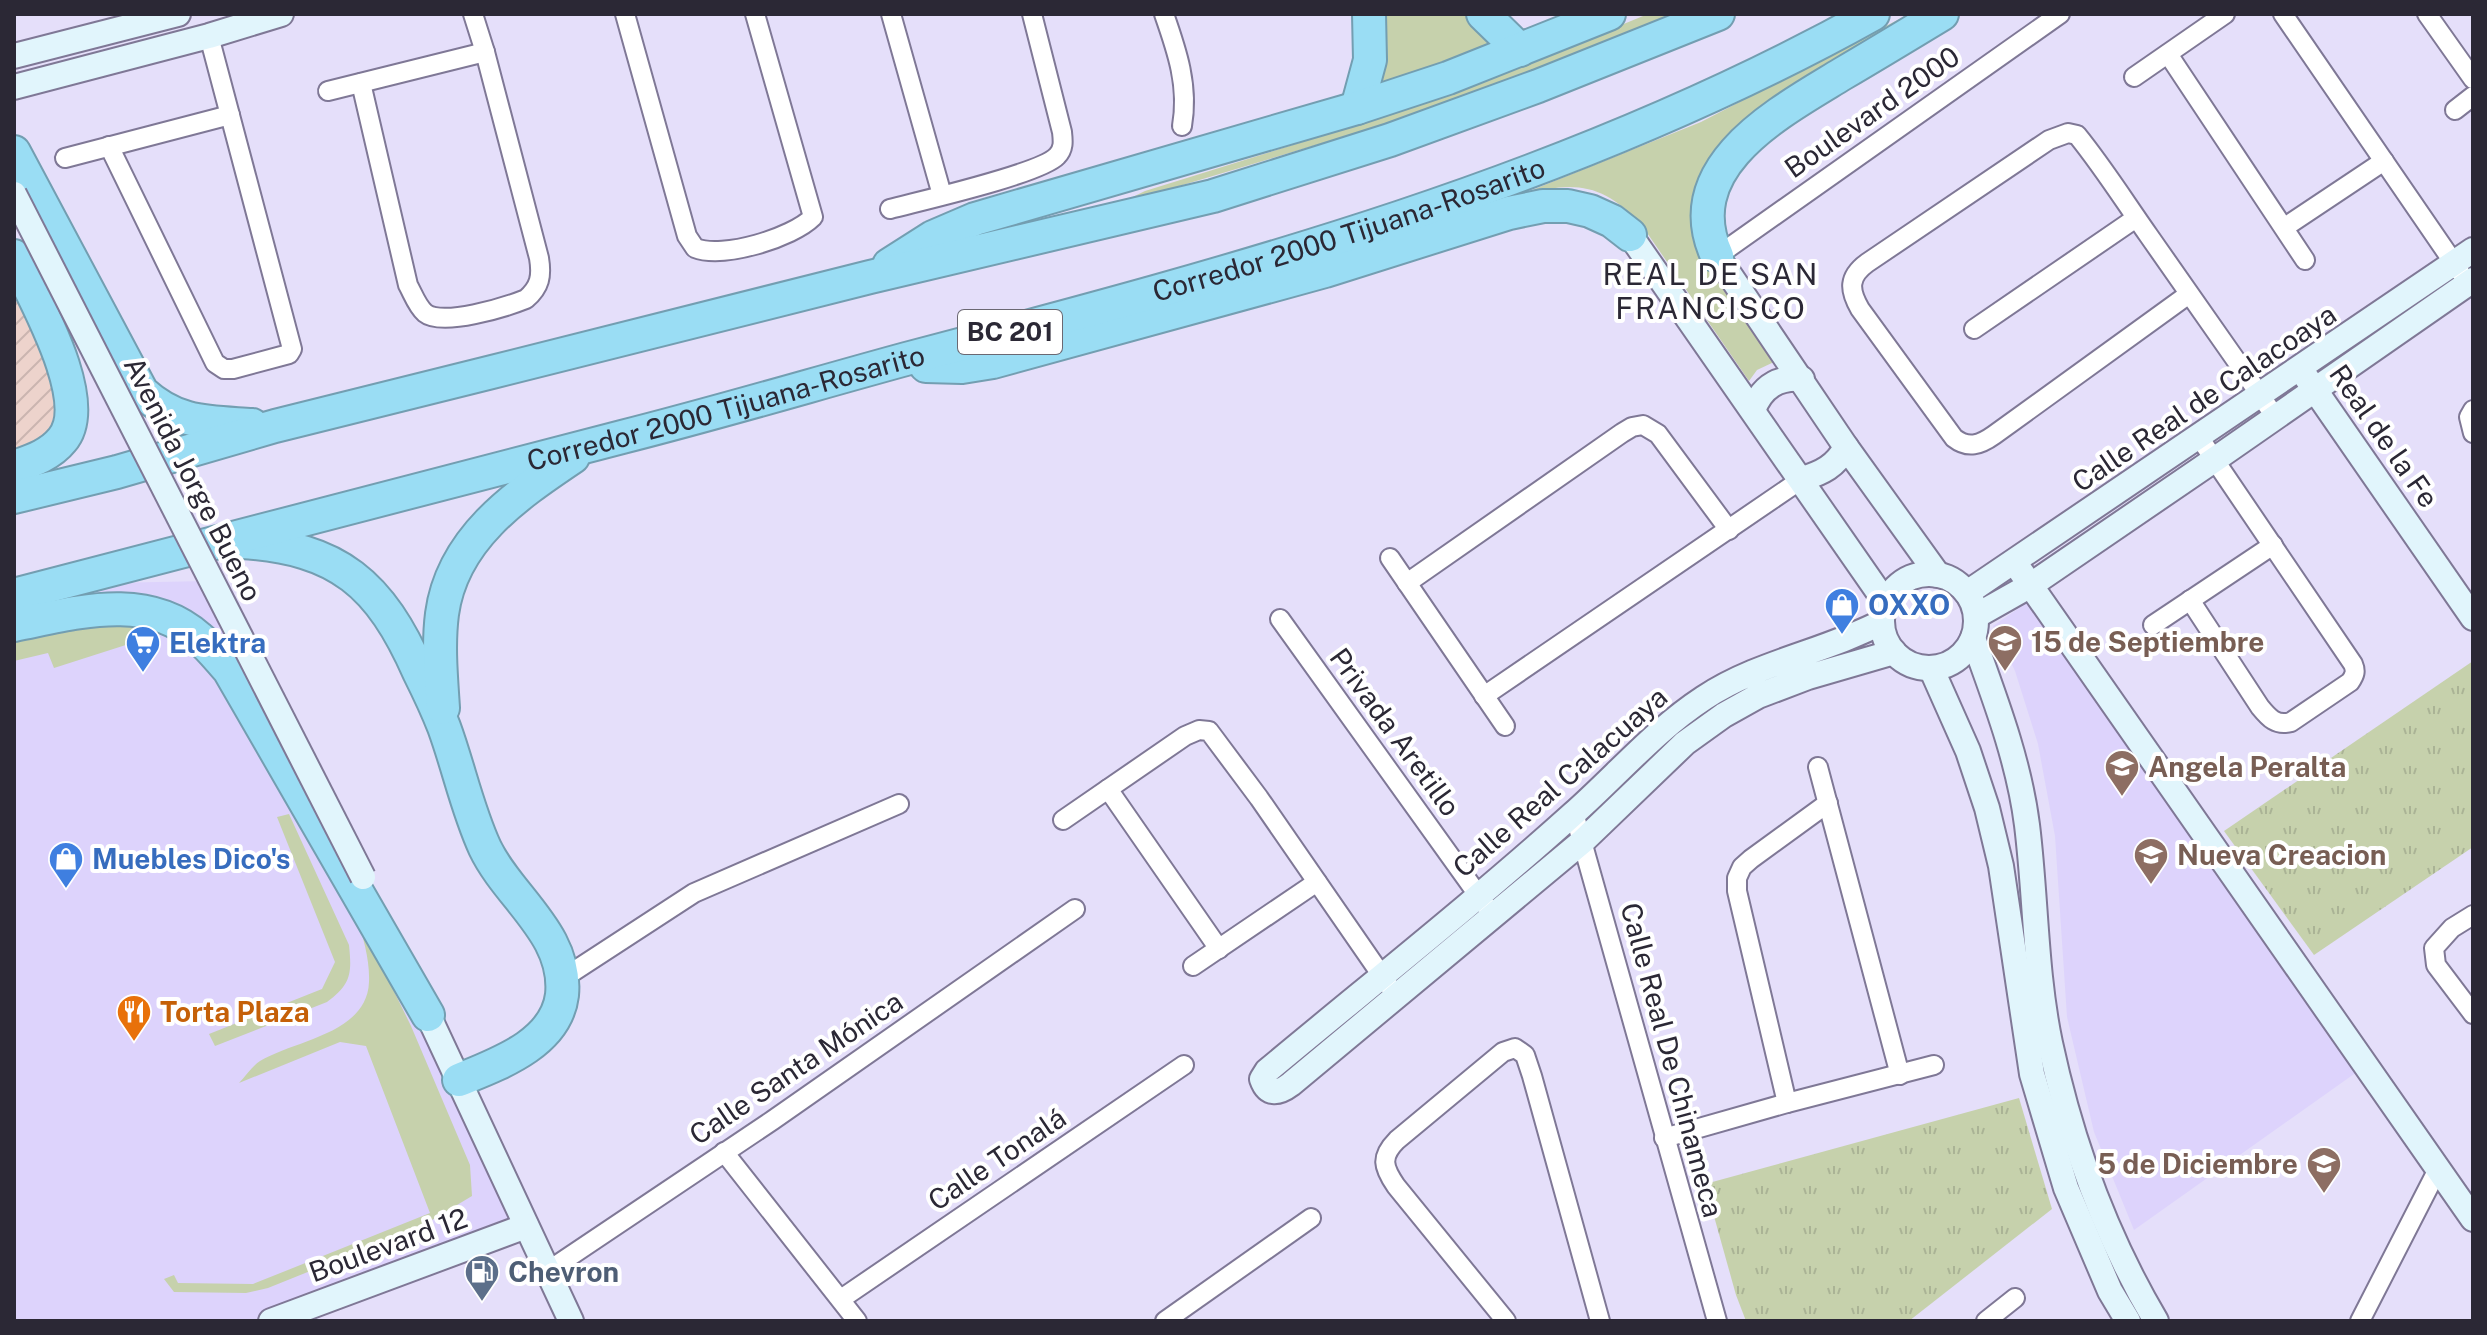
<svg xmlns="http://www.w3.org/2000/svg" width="2487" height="1335" viewBox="0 0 2487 1335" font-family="'Public Sans',sans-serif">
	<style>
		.built { fill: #ddd3fc }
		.industrial { fill: url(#industrial-furrows) }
		.grass { fill: #c6d1ac }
		.park { fill: url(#park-tufts) }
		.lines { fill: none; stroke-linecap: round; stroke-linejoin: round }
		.street-casing { stroke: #7f7896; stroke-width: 22 }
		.secondary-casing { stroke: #7f7896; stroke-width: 28 }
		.highway-casing { stroke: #739eb1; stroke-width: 36 }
		.street { stroke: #fff; stroke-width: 18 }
		.secondary { stroke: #e1f5fc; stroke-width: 24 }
		.highway { stroke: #9addf4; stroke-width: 32 }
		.secondary-bridge-casing { stroke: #7f7896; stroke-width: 28; stroke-linecap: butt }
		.secondary-bridge { stroke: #e1f5fc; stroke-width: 24 }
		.labels { text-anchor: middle; stroke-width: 8; stroke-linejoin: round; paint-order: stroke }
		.shield { fill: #fff; stroke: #6b6872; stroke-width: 2 }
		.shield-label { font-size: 26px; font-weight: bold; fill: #2b2835 }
		.street-label { font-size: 28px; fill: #2b2835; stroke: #fff }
		.shop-label { font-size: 28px; font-weight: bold; fill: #366cbe; stroke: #fff; text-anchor: start }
		.education-label { font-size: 28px; font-weight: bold; fill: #785e54; stroke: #fff; text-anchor: start }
		.food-label { font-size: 28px; font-weight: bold; fill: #c56008; stroke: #fff; text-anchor: start }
		.service-label { font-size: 28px; font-weight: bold; fill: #4e5e75; stroke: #fff; text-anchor: start }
		.neighbourhood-label { font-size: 30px; letter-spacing: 2px; fill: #2b2835; stroke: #fff }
	</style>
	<defs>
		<pattern id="industrial-furrows" width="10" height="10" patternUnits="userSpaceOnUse" patternTransform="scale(2)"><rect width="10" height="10" fill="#edd3cc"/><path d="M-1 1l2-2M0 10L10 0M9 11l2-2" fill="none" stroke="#cbb5b0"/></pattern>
		<pattern id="park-tufts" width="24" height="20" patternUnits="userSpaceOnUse" patternTransform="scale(2)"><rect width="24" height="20" fill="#c6d1ac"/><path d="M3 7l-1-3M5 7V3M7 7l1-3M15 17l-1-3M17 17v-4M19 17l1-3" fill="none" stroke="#aab395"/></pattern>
	</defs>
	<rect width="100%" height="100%" fill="#e5dffa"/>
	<!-- built -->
	<g class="built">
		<path d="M207 581 542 1227 293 1321H14V597L60 584Z"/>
		<path d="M2035 597 2371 1062 2134 1230 2094 1132 2067 1017 2055 836 2038 744 2015 671 1993 626Z"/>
	</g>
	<!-- industrial -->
	<path class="industrial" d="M14 287 55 359 64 426 14 469Z"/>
	<!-- grass -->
	<g class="grass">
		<path d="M1383 14H1469L1497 46 1369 92C1390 65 1390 47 1383 14Z"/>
		<path d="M1648 14H1679L1550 68 1413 116 1116 205 1145 191 1360 124 1536 60Z"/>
		<path d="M1909 14H1922L1718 152C1694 183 1683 213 1697 252L1774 362 1757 370 1749 381 1643 227C1601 179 1569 181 1512 198L1701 122Z"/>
		<path d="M95 623H125L134 629 132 643 54 668 48 653 14 661V641Z"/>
		<path d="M289 814 349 945C352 974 351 984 327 1002L215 1046 209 1034 322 989 335 962 277 817Z"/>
		<path d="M357 916 411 1026 470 1165 472 1196 422 1226 268 1288 246 1293 174 1292 164 1279 174 1275 178 1283 253 1284 430 1213 366 1046 340 1042 239 1083C246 1076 252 1066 260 1061 295 1040 367 1034 369 982 370 960 363 938 357 916Z"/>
	</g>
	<!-- park -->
	<g class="park">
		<path d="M2473 661V847L2314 955 2224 831Z"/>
		<path d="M2019 1098 2052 1209 1909 1321H1746L1736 1295 1705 1184Z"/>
	</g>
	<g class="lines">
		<defs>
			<g id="street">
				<path d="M625 14 687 236 695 248C723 259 792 238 813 217L755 14"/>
				<path d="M891 14 942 195"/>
				<path d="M1164 14C1177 51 1189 86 1182 126"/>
				<path d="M2283 14 2460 272"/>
				<path d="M2427 14 2473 79"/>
				<path d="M2168 54 2305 260"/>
				<path d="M2134 77 2225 14"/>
				<path d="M361 83 408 285C413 294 417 306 425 313 442 327 506 307 526 299 540 287 542 276 539 258L485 52 473 14"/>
				<path d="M328 91 485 52"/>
				<path d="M2455 110 2473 96"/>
				<path d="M109 146 215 363 224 369H233L289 354 292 349 209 36"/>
				<path d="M65 158 230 115"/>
				<path d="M890 209C920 201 1040 174 1057 156 1064 149 1063 141 1062 132L1032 14"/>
				<path d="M2285 227 2384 161"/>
				<path d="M1717 256 2060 14"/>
				<path d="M2189 294 1994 435C1980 445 1968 449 1954 438L1860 309C1849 290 1848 277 1867 263L2049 140 2068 133 2077 135C2103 167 2125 202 2149 236 2191 296 2234 357 2276 418"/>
				<path d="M1974 329 2136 218"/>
				<path d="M2473 410 2469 417 2473 433"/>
				<path d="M1390 558 1505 726"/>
				<path d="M1407 583 1622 433 1632 427 1643 425 1658 434 1729 530"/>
				<path d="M2190 600 2260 707C2269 718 2276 726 2291 722L2350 682C2355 675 2356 671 2353 664L2199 437"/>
				<path d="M1280 619 1486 906"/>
				<path d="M2153 625 2273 545"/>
				<path d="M1484 696 1802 479"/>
				<path d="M1818 767 1900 1075"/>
				<path d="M1108 789 1219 949"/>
				<path d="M1574 813 1717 1321"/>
				<path d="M1063 820 1185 736 1199 730 1209 731 1259 798 1389 986"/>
				<path d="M2473 915 2452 928 2434 948 2436 965 2473 1014"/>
				<path d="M1193 966 1317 882"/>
				<path d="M562 979 694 893 899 804"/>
				<path d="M1787 1103 1737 891V878L1742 867 1751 859 1828 803"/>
				<path d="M1664 1138 1787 1103 1934 1065"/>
				<path d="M724 1152 857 1321"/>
				<path d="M548 1271 773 1120 1075 909"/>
				<path d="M841 1299 1184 1065"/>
				<path d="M1165 1321 1311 1218"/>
				<path d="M1506 1321 1396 1186C1383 1167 1380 1157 1397 1140L1503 1052 1515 1048 1525 1055 1532 1076 1600 1321"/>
				<path d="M1986 1321 2015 1298"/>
				<path d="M2360 1321 2438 1169"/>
			</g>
			<g id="secondary">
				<path d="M14 56 178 14"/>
				<path d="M14 87 209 36 281 14"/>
				<path d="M1630 235 1886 603"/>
				<path d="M1717 256 1846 447 1938 575"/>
				<path d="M2306 377 2473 618"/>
				<path d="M1753 410C1762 387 1778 377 1802 379"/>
				<path d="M1802 479C1822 473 1836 466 1846 447"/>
				<path d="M2015 563 2473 1219"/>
				<circle cx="1929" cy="621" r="47"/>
				<path d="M1967 593 2473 250"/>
				<path d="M1976 616 2031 585 2214 460 2473 280"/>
				<path d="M1882 622C1825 652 1758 662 1704 698 1655 730 1617 775 1573 814 1474 903 1369 986 1267 1071L1262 1079C1268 1096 1279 1093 1291 1084L1583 841 1685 743 1724 715 1758 696 1808 677 1894 652"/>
				<path d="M1973 638C1995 699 2019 761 2027 825 2036 897 2035 972 2050 1043 2071 1141 2105 1235 2156 1321"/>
				<path d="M1931 668 1968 751 1987 808 2001 866 2032 1074 2066 1188 2110 1291 2128 1321"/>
				<path d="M422 1002 571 1321"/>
				<path d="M271 1321 526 1226"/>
			</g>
			<g id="highway">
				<path d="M1483 14 1520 50"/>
				<path d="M1357 108 1370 60 1369 14"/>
				<path d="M14 152 142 392C177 424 207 422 252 425"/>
				<path d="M14 256C32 295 95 402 62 440 50 455 31 461 14 467"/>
				<path d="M1717 256C1676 166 1780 112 1842 74 1876 54 1909 34 1942 14"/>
				<path d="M889 265 933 237 975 219 1357 108 1448 78 1609 14"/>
				<path d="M926 366 962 367 993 362 1325 271 1509 213 1543 206H1568L1590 211 1612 221 1630 235"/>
				<path d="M14 497 117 472 275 426 492 372 870 277 1213 196 1390 140 1538 86 1718 14"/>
				<path d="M241 542C339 548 380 584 419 672 428 690 437 709 444 727 459 768 467 809 485 848 509 898 568 934 562 995 556 1044 498 1064 459 1080"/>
				<path id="s1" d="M14 595C216 541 419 490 622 437 717 413 811 385 906 359 1240 271 1568 184 1873 14"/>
				<path d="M14 625C76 613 146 591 199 638 210 647 219 659 229 670L428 1015"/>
				<path d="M443 708C441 677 438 645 442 614 452 539 515 496 573 457"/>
			</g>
		</defs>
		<!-- street casing -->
		<use href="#street" class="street-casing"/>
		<!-- secondary casing -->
		<use href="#secondary" class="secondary-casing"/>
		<!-- highway casing -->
		<use href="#highway" class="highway-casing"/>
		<!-- street -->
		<use href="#street" class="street"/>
		<!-- secondary -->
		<use href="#secondary" class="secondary"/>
		<!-- highway -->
		<use href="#highway" class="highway"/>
		<defs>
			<path id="secondary-bridge" d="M14 194 363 877"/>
		</defs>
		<!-- secondary-bridge casing -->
		<use href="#secondary-bridge" class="secondary-bridge-casing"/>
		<!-- secondary-bridge -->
		<use href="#secondary-bridge" class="secondary-bridge"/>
	</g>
	<!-- icons -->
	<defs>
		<symbol id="shop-pin" viewBox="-11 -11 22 30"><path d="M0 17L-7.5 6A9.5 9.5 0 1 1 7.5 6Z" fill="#3f7fe0" stroke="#fff"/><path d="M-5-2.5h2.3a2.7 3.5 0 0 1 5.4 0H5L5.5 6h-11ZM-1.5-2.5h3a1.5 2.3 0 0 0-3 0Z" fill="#fff"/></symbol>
		<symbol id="school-pin" viewBox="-11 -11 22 30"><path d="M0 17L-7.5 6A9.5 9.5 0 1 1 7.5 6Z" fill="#8d6e63" stroke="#fff"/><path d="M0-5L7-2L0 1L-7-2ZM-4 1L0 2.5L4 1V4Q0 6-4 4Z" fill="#fff"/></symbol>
		<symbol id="supermarket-pin" viewBox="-11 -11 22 30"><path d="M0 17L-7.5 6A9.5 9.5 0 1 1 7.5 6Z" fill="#3f7fe0" stroke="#fff"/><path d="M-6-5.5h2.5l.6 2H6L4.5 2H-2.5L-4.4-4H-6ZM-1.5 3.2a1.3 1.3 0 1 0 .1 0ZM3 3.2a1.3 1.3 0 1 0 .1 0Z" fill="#fff"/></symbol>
		<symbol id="restaurant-pin" viewBox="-11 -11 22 30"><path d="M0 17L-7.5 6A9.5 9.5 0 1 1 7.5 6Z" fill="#e8710a" stroke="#fff"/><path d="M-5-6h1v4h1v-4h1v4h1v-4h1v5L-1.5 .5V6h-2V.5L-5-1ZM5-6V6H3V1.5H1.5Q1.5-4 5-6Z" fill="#fff"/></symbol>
		<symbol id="fuel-pin" viewBox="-11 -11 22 30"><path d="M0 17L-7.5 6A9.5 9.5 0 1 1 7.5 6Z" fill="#5c6f8a" stroke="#fff"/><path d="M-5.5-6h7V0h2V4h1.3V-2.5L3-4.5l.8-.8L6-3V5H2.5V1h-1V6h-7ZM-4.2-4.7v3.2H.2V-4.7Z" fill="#fff"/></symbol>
	</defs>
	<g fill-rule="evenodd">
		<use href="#shop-pin" x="1822" y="585" width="40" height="54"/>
		<use href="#school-pin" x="1985" y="622" width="40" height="54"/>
		<use href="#supermarket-pin" x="123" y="623" width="40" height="54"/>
		<use href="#school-pin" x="2102" y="747" width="40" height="54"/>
		<use href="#school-pin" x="2131" y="835" width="40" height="54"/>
		<use href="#shop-pin" x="46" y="839" width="40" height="54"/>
		<use href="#restaurant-pin" x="114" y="992" width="40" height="54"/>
		<use href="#school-pin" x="2304" y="1144" width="40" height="54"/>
		<use href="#fuel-pin" x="462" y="1252" width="40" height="54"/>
	</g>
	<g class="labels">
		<!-- shield labels -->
		<rect class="shield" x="958" y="310" width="104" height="44" rx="6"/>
		<g class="shield-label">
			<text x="1010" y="341">BC 201</text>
		</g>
		<!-- street labels -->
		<g class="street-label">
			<text transform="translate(1872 112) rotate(-35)" y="10">Boulevard 2000</text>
			<text dy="10" stroke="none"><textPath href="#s1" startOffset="1384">Corredor 2000 Tijuana-Rosarito</textPath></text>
			<text transform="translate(2204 398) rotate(-34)" y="10">Calle Real de Calacoaya</text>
			<text dy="10" stroke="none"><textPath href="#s1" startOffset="736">Corredor 2000 Tijuana-Rosarito</textPath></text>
			<text transform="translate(2384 436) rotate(55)" y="10">Real de la Fe</text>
			<text transform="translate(193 479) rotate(63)" y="10">Avenida Jorge Bueno</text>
			<text transform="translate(1395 732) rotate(54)" y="10">Privada Aretillo</text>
			<text transform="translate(1560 782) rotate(-41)" y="10">Calle Real Calacuaya</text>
			<text transform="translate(1672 1060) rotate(75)" y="10">Calle Real De Chinameca</text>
			<text transform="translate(796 1068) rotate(-34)" y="10">Calle Santa Mónica</text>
			<text transform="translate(997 1159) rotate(-34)" y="10">Calle Tonalá</text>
			<text transform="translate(388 1245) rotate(-20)" y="10">Boulevard 12</text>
		</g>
		<!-- shop labels -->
		<g class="shop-label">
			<text x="1868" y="615">OXXO</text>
			<text x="169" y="653">Elektra</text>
			<text x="92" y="869">Muebles Dico's</text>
		</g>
		<!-- education labels -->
		<g class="education-label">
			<text x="2031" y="652">15 de Septiembre</text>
			<text x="2148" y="777">Angela Peralta</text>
			<text x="2177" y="865">Nueva Creacion</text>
			<text x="2298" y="1174" text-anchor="end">5 de Diciembre</text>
		</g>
		<!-- food labels -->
		<g class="food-label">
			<text x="160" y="1022">Torta Plaza</text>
		</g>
		<!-- service labels -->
		<g class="service-label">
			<text x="508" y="1282">Chevron</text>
		</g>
		<!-- neighbourhood labels -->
		<g class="neighbourhood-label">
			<text x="1711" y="285">REAL DE SAN<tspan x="1711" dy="34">FRANCISCO</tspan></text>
		</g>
	</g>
	<!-- border -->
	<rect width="2487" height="1335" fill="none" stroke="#2b2835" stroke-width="32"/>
</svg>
